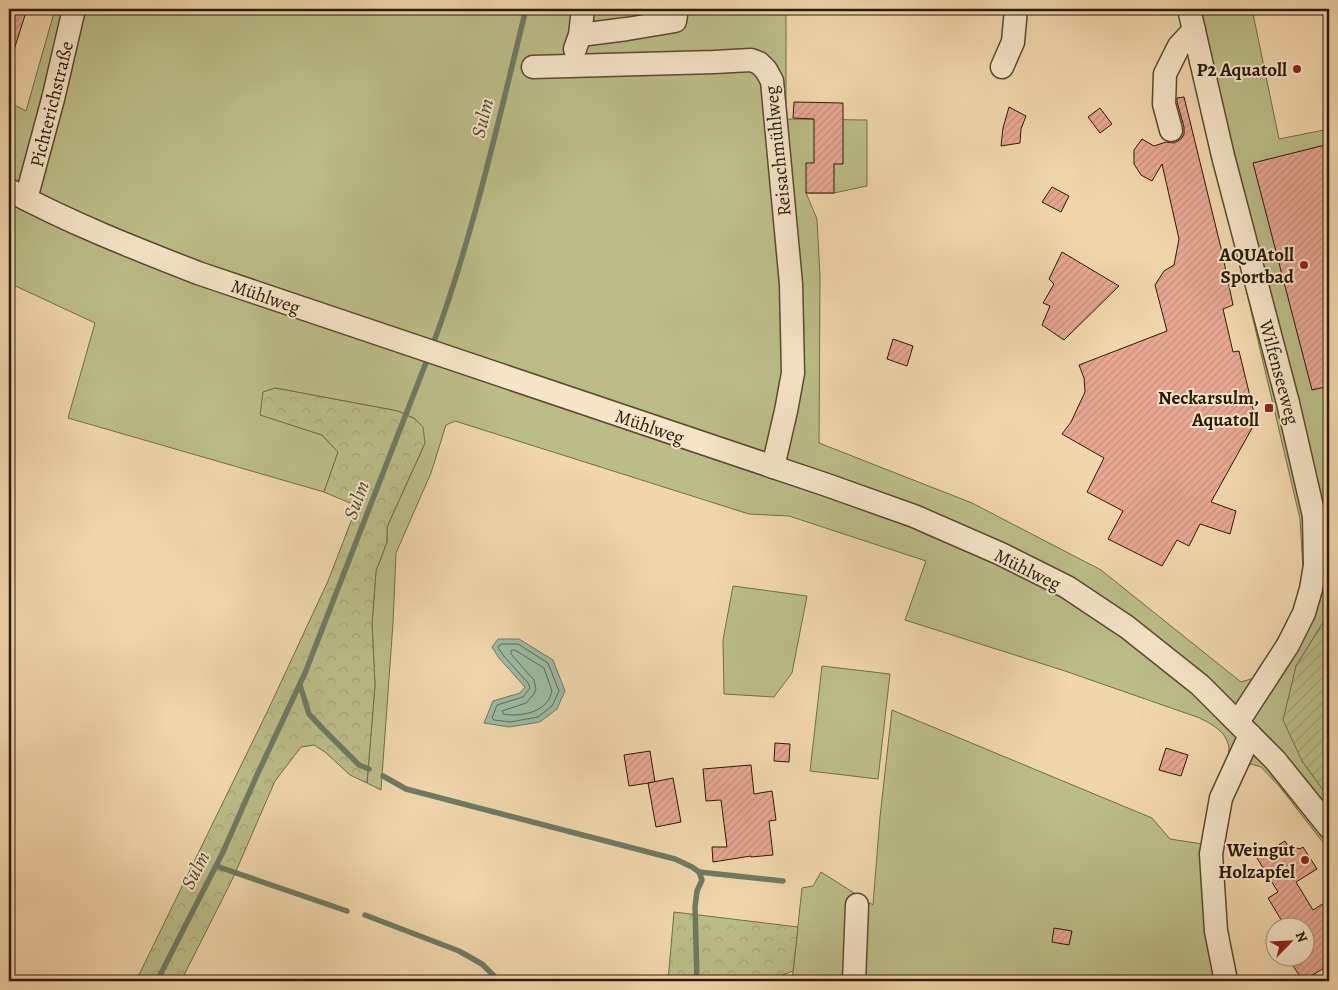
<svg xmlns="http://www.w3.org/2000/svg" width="1338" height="990" viewBox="0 0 1338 990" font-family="Alegreya,serif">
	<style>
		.green { fill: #bbbd88; stroke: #736c46 }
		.forest { fill: url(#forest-crowns); stroke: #736c46 }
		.garden { fill: url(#garden-furrows); stroke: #736c46 }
		.water { fill: #9bbaa3; stroke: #6e7a63 }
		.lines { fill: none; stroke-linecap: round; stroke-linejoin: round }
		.shore { stroke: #636a53; stroke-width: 1 }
		.stream { stroke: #6e7a63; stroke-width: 5.5 }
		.building { fill: url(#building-hatch); stroke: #2b1a03 }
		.minor-casing { stroke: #5c492d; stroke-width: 25 }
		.minor { stroke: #f5e4c8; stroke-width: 22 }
		.poi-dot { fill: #8f2418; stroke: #f5e4c8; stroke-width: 2 }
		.labels { text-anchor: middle; stroke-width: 4; stroke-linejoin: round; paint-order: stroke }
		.poi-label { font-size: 19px; font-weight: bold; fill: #2b1a03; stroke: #f5e4c8; text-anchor: end }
		.street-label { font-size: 19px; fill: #2b1a03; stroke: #f5e4c8 }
		.water-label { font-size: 20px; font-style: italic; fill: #4d4a33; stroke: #f5e4c8 }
	</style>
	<defs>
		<pattern id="forest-crowns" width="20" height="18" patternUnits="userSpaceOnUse" patternTransform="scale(1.25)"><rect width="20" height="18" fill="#bbbd88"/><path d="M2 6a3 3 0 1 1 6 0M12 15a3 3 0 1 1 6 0" fill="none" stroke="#a1a274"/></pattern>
		<pattern id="garden-furrows" width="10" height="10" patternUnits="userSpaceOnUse" patternTransform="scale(1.25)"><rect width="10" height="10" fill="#bbbd88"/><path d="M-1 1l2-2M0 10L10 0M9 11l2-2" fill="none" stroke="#a1a274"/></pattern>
		<pattern id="building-hatch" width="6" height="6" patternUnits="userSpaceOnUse" patternTransform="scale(1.25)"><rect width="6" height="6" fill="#e7a792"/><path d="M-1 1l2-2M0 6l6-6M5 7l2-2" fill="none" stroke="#c68f7c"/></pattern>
	</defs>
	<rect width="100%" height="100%" fill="#f0d6ab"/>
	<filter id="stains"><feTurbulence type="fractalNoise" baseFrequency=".004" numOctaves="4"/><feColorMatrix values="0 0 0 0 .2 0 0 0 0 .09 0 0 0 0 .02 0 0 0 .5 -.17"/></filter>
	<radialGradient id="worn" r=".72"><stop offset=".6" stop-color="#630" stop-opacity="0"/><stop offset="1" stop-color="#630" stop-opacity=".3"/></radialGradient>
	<!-- green -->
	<g class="green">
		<path d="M55 9H786V119L867 120V186L834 193H806L817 219 820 277 819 443 972 503 1101 570 1241 682 1257 677 1297 603 1303 569 1300 519 1180 9H1252L1279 139 1329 129V407L1328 408 1329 412V613L1296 666 1302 761 1329 798V850L1279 786 1261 767 1251 764 1243 771 1232 792 1218 857 1233 981H792L802 888 813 886 821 872 873 905 880 817 892 710 1152 818 1170 839 1202 844 1227 760C1228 756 1229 751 1229 748 1227 731 1210 723 1197 717L1065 671 905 620 926 561 789 516 749 514 455 421 446 425 431 473 396 553 393 623 381 790 367 783 375 685 372 624 376 571 387 542V527L425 443 415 419 398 411 275 388 263 392 261 415 322 435 338 452 324 492 68 418 95 323 9 283V102L26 111Z"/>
		<path d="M733 586 807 596 792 673 774 697 724 694 723 640Z"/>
		<path d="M822 666 890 674 878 779 810 771Z"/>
	</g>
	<!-- forest -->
	<g class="forest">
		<path d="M275 388 398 411 415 419 423 427 425 443 387 527V542L376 571 372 624 375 685 367 783 350 775 325 752 314 745 301 747 275 781 233 878 181 981H136L269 708 328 581 357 506 324 492 338 452 322 435 260 415 263 392Z"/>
		<path d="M674 912 798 927 793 971 767 981H668Z"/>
	</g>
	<!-- garden -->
	<path class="garden" d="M1329 613V798L1302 761 1283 720 1296 666Z"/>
	<!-- water -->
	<path class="water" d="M498 639H519L553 660 565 691 557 709 540 722 509 727 484 723 493 701 520 693 525 687 499 658 492 647Z"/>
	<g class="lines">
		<!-- shore -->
		<g class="shore">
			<path d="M502 644H518L548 663 559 691 552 706 538 717 510 722 494 720 492 718 497 705 523 697 530 688 528 683 503 655 498 647Z"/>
			<path d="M515 650 544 668 552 691C551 694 550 699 547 702 538 714 516 717 503 714L502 711 526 703 534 694 536 689 534 680 511 654V651Z"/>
		</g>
		<!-- stream -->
		<g class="stream">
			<path d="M432 347C473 237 498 122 526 9"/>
			<path d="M300 685 309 714 324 730 359 765 369 769"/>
			<path d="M383 776 406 789 675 859 692 867 699 872 783 881"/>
			<path d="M216 866 347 911"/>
			<path d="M365 915 459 951 482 964 499 981"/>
			<path d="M157 981 223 852 257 775 305 673 429 355"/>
			<path d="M697 981 695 907 697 891 702 880 699 872"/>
		</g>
	</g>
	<!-- building -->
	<g class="building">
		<path d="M9 9H27L12 56H9Z"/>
		<path d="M1184 97 1222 252 1233 305 1223 309 1233 352 1239 351 1256 421 1211 502 1236 511 1230 534 1200 524 1189 546 1177 540 1162 566 1108 539 1123 511 1087 492 1104 458 1062 434 1071 422 1085 392 1084 378 1079 365 1167 331 1155 285 1164 271 1174 265 1179 239 1162 164 1152 181 1141 175 1134 164V150L1142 139 1154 146 1166 142 1174 143 1181 139 1184 134V127L1177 102V98Z"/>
		<path d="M794 102 843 103V164H834V193H806V163H814V119L793 118Z"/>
		<path d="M1009 107 1026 116 1021 129 1020 143 1001 146 1003 128Z"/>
		<path d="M1100 108 1112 124 1100 133 1088 117Z"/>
		<path d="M1329 144V386L1312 390 1253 163Z"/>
		<path d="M1052 187 1069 196 1061 212 1042 202Z"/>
		<path d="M1062 252 1119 286 1064 340 1042 325 1050 306 1043 303 1054 284 1049 279Z"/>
		<path d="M893 339 913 346 907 366 887 359Z"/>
		<path d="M775 743 790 744 789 762 774 761Z"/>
		<path d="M1166 748 1188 755 1181 776 1159 770Z"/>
		<path d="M650 751 655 782 629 786 624 755Z"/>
		<path d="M751 765 754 794 772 791 776 820 769 821 773 855 751 857V856L713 862 712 847H727L721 800 706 801 703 769Z"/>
		<path d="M673 778 681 822 656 827 648 783Z"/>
		<path d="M1285 841 1288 846 1294 847 1300 849 1303 847 1317 869 1296 882 1313 910 1329 900V965L1303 981 1288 958H1306V928H1286L1268 898 1278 892 1257 858Z"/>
		<path d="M1054 928 1072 931 1069 945 1052 942Z"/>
	</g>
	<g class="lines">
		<defs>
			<g id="minor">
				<path d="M1189 9 1223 156 1288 403 1314 516 1315 565 1311 589 1304 613 1288 645 1238 722"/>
				<path d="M580 35 627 29 675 21 677 9"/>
				<path d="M575 49 580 35 583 9"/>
				<path d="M533 67 714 62 751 60 759 63 766 70 772 81 791 284 793 373 786 411 773 467"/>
				<path d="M1002 67 1013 42 1016 9"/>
				<path d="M1171 130 1164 104 1165 74 1179 46 1194 30"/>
				<path d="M9 190C70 223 134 248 198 273L827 485 914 516 1001 554 1067 587 1127 627 1200 685 1275 760 1329 827"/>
				<path d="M26 199 53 99 74 9"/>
				<path d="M854 981 857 905"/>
				<path d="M1226 981 1216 931 1211 854 1221 798 1250 735"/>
			</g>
		</defs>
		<!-- minor casing -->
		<use href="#minor" class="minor-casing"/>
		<!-- minor -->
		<use href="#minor" class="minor"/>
	</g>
	<!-- markers -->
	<g class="poi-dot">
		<circle cx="1297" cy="69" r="5"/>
		<circle cx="1304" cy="265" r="5"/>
		<rect x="1264" y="403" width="10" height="10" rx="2.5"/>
		<circle cx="1305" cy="860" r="5"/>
	</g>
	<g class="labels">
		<!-- poi labels -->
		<g class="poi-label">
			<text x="1287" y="76">P2 Aquatoll</text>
			<text x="1294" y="261">AQUAtoll<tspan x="1294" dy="22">Sportbad</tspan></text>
			<text x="1259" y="404">Neckarsulm,<tspan x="1259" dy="22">Aquatoll</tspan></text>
			<text x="1295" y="856">Weingut<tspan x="1295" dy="22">Holzapfel</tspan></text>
		</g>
		<!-- street labels -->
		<g class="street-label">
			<text transform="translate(51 104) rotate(-76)" y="7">Pichterichstraße</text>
			<text transform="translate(777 151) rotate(-96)" y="7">Reisachmühlweg</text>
			<text transform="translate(266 296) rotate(19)" y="7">Mühlweg</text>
			<text transform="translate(1280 372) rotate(75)" y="7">Wilfenseeweg</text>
			<text transform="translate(650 426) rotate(19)" y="7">Mühlweg</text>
			<text transform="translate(1028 569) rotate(26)" y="7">Mühlweg</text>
		</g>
		<!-- water labels -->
		<g class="water-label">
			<text transform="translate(482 118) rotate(-76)" y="7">Sulm</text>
			<text transform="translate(356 500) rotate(-69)" y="7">Sulm</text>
			<text transform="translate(195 870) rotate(-63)" y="7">Sulm</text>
		</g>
	</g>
	<!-- margin -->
	<rect width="1338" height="990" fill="none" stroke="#f0d6ab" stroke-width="30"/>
	<rect x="10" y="10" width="1318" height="970" fill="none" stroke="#2b1a03" stroke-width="2.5"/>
	<rect x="15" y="15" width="1308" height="960" fill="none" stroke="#2b1a03"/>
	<!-- north arrow -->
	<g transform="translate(1290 942) rotate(66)"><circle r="24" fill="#f5e4c8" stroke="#a49379"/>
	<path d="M0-4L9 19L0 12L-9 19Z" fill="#8f2418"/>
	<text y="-8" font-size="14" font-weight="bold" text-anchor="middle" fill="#2b1a03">N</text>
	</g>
	<rect width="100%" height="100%" filter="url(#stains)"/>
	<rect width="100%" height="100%" fill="url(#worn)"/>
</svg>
